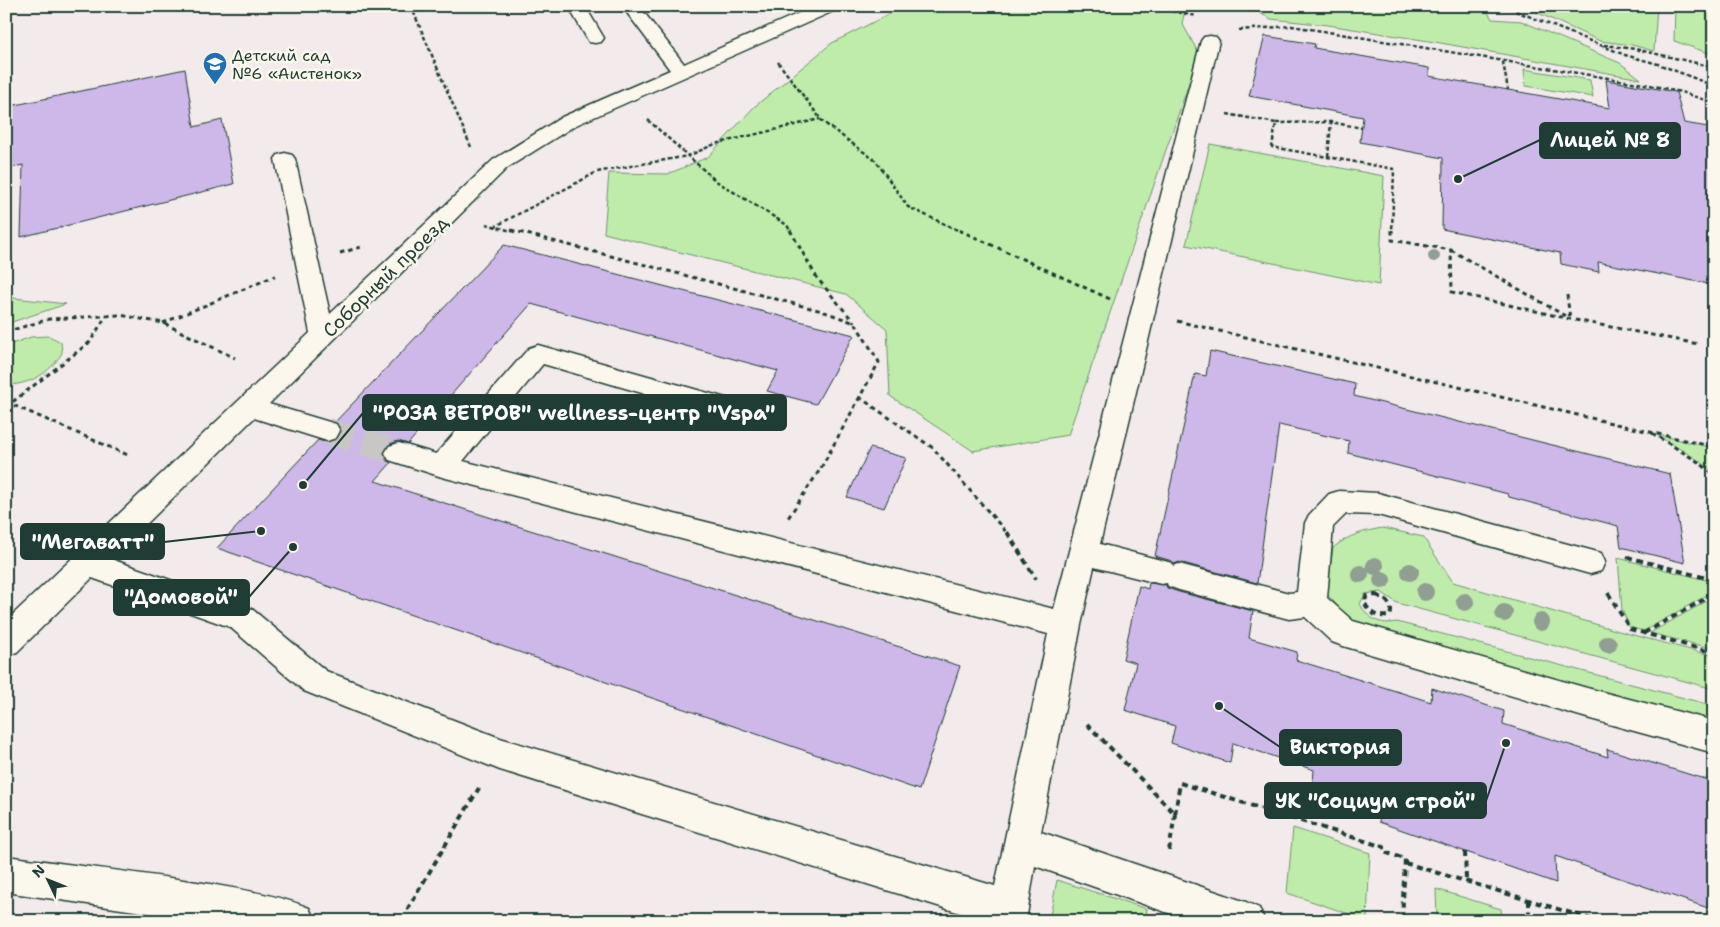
<svg xmlns="http://www.w3.org/2000/svg" width="1720" height="927" viewBox="0 0 1720 927" font-family="'Shantell Sans',sans-serif">
	<style>
		.green { fill: #bfecaa; stroke: #6f946f }
		.building { fill: #cdb8e9; stroke: #1f3d34 }
		.lines { fill: none; stroke-linecap: round; stroke-linejoin: round }
		.minor-tunnel { stroke: #c8c7c6; stroke-width: 26; stroke-dasharray: 26 12; stroke-linecap: butt }
		.minor-casing { stroke: #1f3d34; stroke-width: 3 }
		.path-far2 { stroke: #1f3d34; stroke-width: 2.5; stroke-dasharray: 4 2.5; stroke-linecap: butt }
		.path-far1 { stroke: #1f3d34; stroke-width: 3; stroke-dasharray: 4.5 4; stroke-linecap: butt }
		.path { stroke: #1f3d34; stroke-width: 4; stroke-dasharray: 6 4.5; stroke-linecap: butt }
		.minor { fill: #fbf7ec; fill-rule: evenodd }
		.tree { fill: #909e94 }
		.labels { text-anchor: middle; stroke-width: 5; stroke-linejoin: round; paint-order: stroke }
		.far-poi-label { font-size: 16px; fill: #1f3d34; stroke: #fbf7ec; text-anchor: start }
		.street-label { font-size: 19px; fill: #1f3d34; stroke: #fbf7ec }
		.leader { fill: none; stroke: #1f3d34; stroke-width: 2 }
		.callout-dot { fill: #1f3d34; stroke: #fbf7ec; stroke-width: 2 }
		.callout { fill: #1f3d34; stroke: #1f3d34; stroke-width: 2 }
		.callout-label { font-size: 20px; text-anchor: middle; font-weight: bold; fill: #fff }
	</style>
	<rect width="100%" height="100%" fill="#f2eaeb"/>
	<filter id="ink" filterUnits="userSpaceOnUse"><feTurbulence type="fractalNoise" baseFrequency=".02" numOctaves="2"/><feDisplacementMap in="SourceGraphic" scale="10" xChannelSelector="R" yChannelSelector="G"/><feConvolveMatrix kernelMatrix="1 2 1 2 8 2 1 2 1" color-interpolation-filters="sRGB"/></filter>
	<g filter="url(#ink)">
		<!-- green -->
		<g class="green">
			<path d="M905 6H1186L1182 23 1199 54 1068 435 973 451 890 396 887 329 846 294 604 233 609 173 668 174 708 157 754 107 832 43Z"/>
			<path d="M1246 6H1484L1492 19 1521 21 1620 63 1641 79 1435 42 1328 25 1271 19Z"/>
			<path d="M1541 6H1657L1654 51 1632 45 1600 41 1527 8Z"/>
			<path d="M1675 6H1714V55L1674 41Z"/>
			<path d="M1524 69 1590 80 1593 97 1526 86Z"/>
			<path d="M1210 144 1384 176 1379 285 1186 245Z"/>
			<path d="M6 297 66 304 6 324Z"/>
			<path d="M49 336 61 342 62 353C50 373 30 385 6 385V346L31 337Z"/>
			<path d="M1655 434 1714 448V473L1701 462Z"/>
			<path d="M1383 528 1423 537 1453 582 1622 632 1714 656V689L1397 603 1381 592 1365 594 1360 604C1369 620 1380 625 1397 622L1714 706V728L1359 631 1327 594 1333 548C1348 535 1364 531 1383 528Z"/>
			<path d="M1618 558 1714 582V591L1644 631 1630 628 1622 610Z"/>
			<path d="M1714 597V649L1650 633Z"/>
			<path d="M1293 828 1370 853 1367 920 1287 893Z"/>
			<path d="M1057 880 1147 909 1145 921H1049Z"/>
			<path d="M1436 889 1501 909 1502 921H1437Z"/>
		</g>
		<!-- building -->
		<g class="building">
			<path d="M1265 36 1315 44 1314 48 1429 68V76L1610 108 1606 80 1676 92 1684 123 1714 128V285L1598 262 1599 272 1561 264 1560 253 1442 229 1443 158 1360 142 1363 117 1249 96Z"/>
			<path d="M185 69 194 127 222 120 234 184 21 237 23 165 6 169V107Z"/>
			<path d="M504 245 854 335 816 404 767 391 778 371 531 304 408 444 398 441 387 445 383 454 387 461 391 463 375 481 960 666 919 790 217 548 318 440 328 443 338 439 342 430 335 422Z"/>
			<path d="M1210 351 1355 384 1354 396 1670 474 1685 563 1621 547 1618 526 1509 497 1508 494 1348 453 1349 441 1279 425 1257 583 1179 562 1174 564 1172 561 1155 556 1195 374 1206 376Z"/>
			<path d="M870 448 906 458 884 508 847 497Z"/>
			<path d="M1149 583 1166 585 1167 588 1179 592 1253 611 1249 638 1297 652 1296 660 1431 702 1432 688 1504 711 1503 724 1608 757 1607 749 1714 782V910L1555 856 1556 883 1379 822 1381 806 1313 782 1314 770 1233 743 1230 763 1171 743 1175 726 1125 710 1136 663 1123 659 1139 586 1148 589Z"/>
		</g>
		<g class="lines">
			<!-- minor-tunnel -->
			<path class="minor-tunnel" d="M327 431 399 453"/>
			<defs>
				<g id="minor">
					<path d="M568 6H585L604 38 601 42 595 43 589 42Z"/>
					<path d="M622 6H639L684 64 815 6H838L836 10 576 125 507 168 269 404 336 424 340 431 336 438 327 441 254 418 111 559 252 609 326 671 500 738 995 886 1048 634 442 477 389 460 385 453 389 446 399 443 436 454 529 348 538 345 733 400 737 407 733 414 724 417 543 364 463 461 1054 609 1201 41 1204 37 1210 36 1216 37 1219 41 1100 544 1172 563 1173 566 1179 564 1289 593 1297 592 1305 523 1309 515 1329 494 1339 491 1378 493 1590 550 1601 553 1605 562 1601 571 1590 574 1378 515 1346 514 1333 527 1327 598 1353 621 1587 688 1714 721V753L1587 718 1343 646 1332 642 1305 617 1289 619 1179 590 1168 586 1167 583 1161 584 1094 567 1081 625 1041 832 1246 902 1259 908 1265 921H1191L1035 866 1026 921H986L500 770 304 691 230 627 92 578 17 652 6 656V621L310 333 275 159 278 155 285 153 292 155 295 159 330 314 493 160 562 117 670 70Z"/>
					<path d="M6 856C74 865 142 873 210 884 243 890 278 895 309 908L315 921H203L6 892Z"/>
				</g>
			</defs>
			<!-- minor casing -->
			<use href="#minor" class="minor-casing"/>
			<!-- path-far2 -->
			<g class="path-far2">
				<path d="M411 6 471 147"/>
				<path d="M1146 6 1197 16"/>
				<path d="M1180 6 1187 14"/>
				<path d="M1511 6 1516 11 1625 55 1658 64 1714 86"/>
				<path d="M1239 30 1292 26 1650 85 1681 92 1714 103"/>
				<path d="M1604 45 1635 49 1714 67"/>
				<path d="M778 62 823 122 876 161 908 207 962 232"/>
				<path d="M1503 62 1508 90"/>
				<path d="M1227 114 1276 123 1272 147 1394 169 1392 232"/>
				<path d="M648 120 716 181 787 225 791 232"/>
				<path d="M1276 123 1331 122 1362 128"/>
				<path d="M1328 157 1331 122"/>
				<path d="M486 224 515 232"/>
				<path d="M494 227 597 172 688 156 715 144 820 119"/>
			</g>
			<!-- path-far1 -->
			<g class="path-far1">
				<path d="M511 230 822 311 855 323 879 362 821 468 788 518"/>
				<path d="M790 230 817 278 854 322"/>
				<path d="M959 230 1110 299"/>
				<path d="M1392 230V240L1451 250 1452 292 1570 319 1698 344"/>
				<path d="M1451 250 1567 317"/>
				<path d="M340 253 365 246"/>
				<path d="M1567 295 1570 319"/>
				<path d="M1177 321 1714 447"/>
				<path d="M163 323 275 276"/>
				<path d="M6 332 49 319 120 315 163 323 235 358"/>
				<path d="M859 397 933 448 1007 533"/>
				<path d="M6 402 130 456"/>
				<path d="M6 407 90 342 106 316"/>
				<path d="M1652 433 1700 463 1714 475"/>
			</g>
			<!-- path -->
			<g class="path">
				<path d="M1007 532 1036 579"/>
				<path d="M1627 557 1714 580"/>
				<path d="M1608 593 1630 629 1714 653"/>
				<path d="M1376 595C1386 599 1394 605 1390 616 1376 617 1371 615 1364 602L1367 596Z"/>
				<path d="M1644 633 1714 594"/>
				<path d="M1087 724 1175 814 1169 851"/>
				<path d="M1175 814 1180 783 1384 847V852L1405 859 1402 921"/>
				<path d="M1465 852 1466 880"/>
				<path d="M1405 863 1598 921"/>
				<path d="M1529 900V921"/>
				<path d="M407 910 479 788"/>
			</g>
			<!-- minor -->
			<use href="#minor" class="minor"/>
		</g>
		<!-- trees -->
		<g class="tree">
			<circle cx="1434" cy="256" r="6"/>
			<circle cx="1375" cy="566" r="9"/>
			<circle cx="1410" cy="572" r="9"/>
			<circle cx="1360" cy="574" r="9"/>
			<circle cx="1382" cy="580" r="9"/>
			<circle cx="1425" cy="592" r="9"/>
			<circle cx="1465" cy="602" r="9"/>
			<circle cx="1504" cy="613" r="9"/>
			<circle cx="1541" cy="622" r="9"/>
			<circle cx="1608" cy="644" r="9"/>
		</g>
	</g>
	<!-- icons -->
	<defs>
		<symbol id="school-pin" viewBox="-11 -11 22 30"><path d="M0 17L-7.5 6A9.5 9.5 0 1 1 7.5 6Z" fill="#1f6fb2" stroke="#fbf7ec"/><path d="M0-5L7-2L0 1L-7-2ZM-4 1L0 2.5L4 1V4Q0 6-4 4Z" fill="#fff"/></symbol>
	</defs>
	<g fill-rule="evenodd">
		<use href="#school-pin" x="201" y="50" width="28" height="38"/>
	</g>
	<g class="labels">
		<!-- far-poi labels -->
		<g class="far-poi-label">
			<text x="232" y="61">Детский сад<tspan x="232" dy="18">№6 «Аистенок»</tspan></text>
		</g>
		<!-- street labels -->
		<g class="street-label">
			<text transform="translate(385 276) rotate(-44)" y="7">Соборный проезд</text>
		</g>
	</g>
	<!-- callouts -->
	<path class="leader" d="M1458 179L1540 140M303 485L363 413M261 531L164 542M293 547L249 597M1219 706L1280 747M1506 743L1486 801"/>
	<g class="callout-dot">
		<circle cx="1458" cy="179" r="5"/>
		<circle cx="303" cy="485" r="5"/>
		<circle cx="261" cy="531" r="5"/>
		<circle cx="293" cy="547" r="5"/>
		<circle cx="1219" cy="706" r="5"/>
		<circle cx="1506" cy="743" r="5"/>
	</g>
	<g class="callout">
		<rect x="1540" y="123" width="140" height="35" rx="5"/>
		<rect x="363" y="395" width="423" height="35" rx="5"/>
		<rect x="21" y="524" width="143" height="35" rx="5"/>
		<rect x="114" y="580" width="135" height="35" rx="5"/>
		<rect x="1280" y="730" width="121" height="35" rx="5"/>
		<rect x="1265" y="783" width="221" height="35" rx="5"/>
	</g>
	<g class="callout-label">
		<text x="1610" y="147">Лицей № 8</text>
		<text x="574" y="420">"РОЗА ВЕТРОВ" wellness-центр "Vspa"</text>
		<text x="93" y="549">"Мегаватт"</text>
		<text x="181" y="604">"Домовой"</text>
		<text x="1340" y="754">Виктория</text>
		<text x="1375" y="808">УК "Социум строй"</text>
	</g>
	<!-- margin -->
	<rect width="1720" height="927" fill="none" stroke="#fbf7ec" stroke-width="25"/>
	<rect x="12" y="12" width="1695" height="902" fill="none" stroke="#1f3d34" stroke-width="2" filter="url(#ink)"/>
	<!-- north arrow -->
	<g transform="translate(48 880) rotate(313)" stroke="#fbf7ec" stroke-width="4" paint-order="stroke">
	<path d="M0-4L9 19L0 12L-9 19Z" fill="#1f3d34"/>
	<text y="-8" font-size="14" font-weight="bold" text-anchor="middle" fill="#1f3d34">N</text>
	</g>
</svg>
